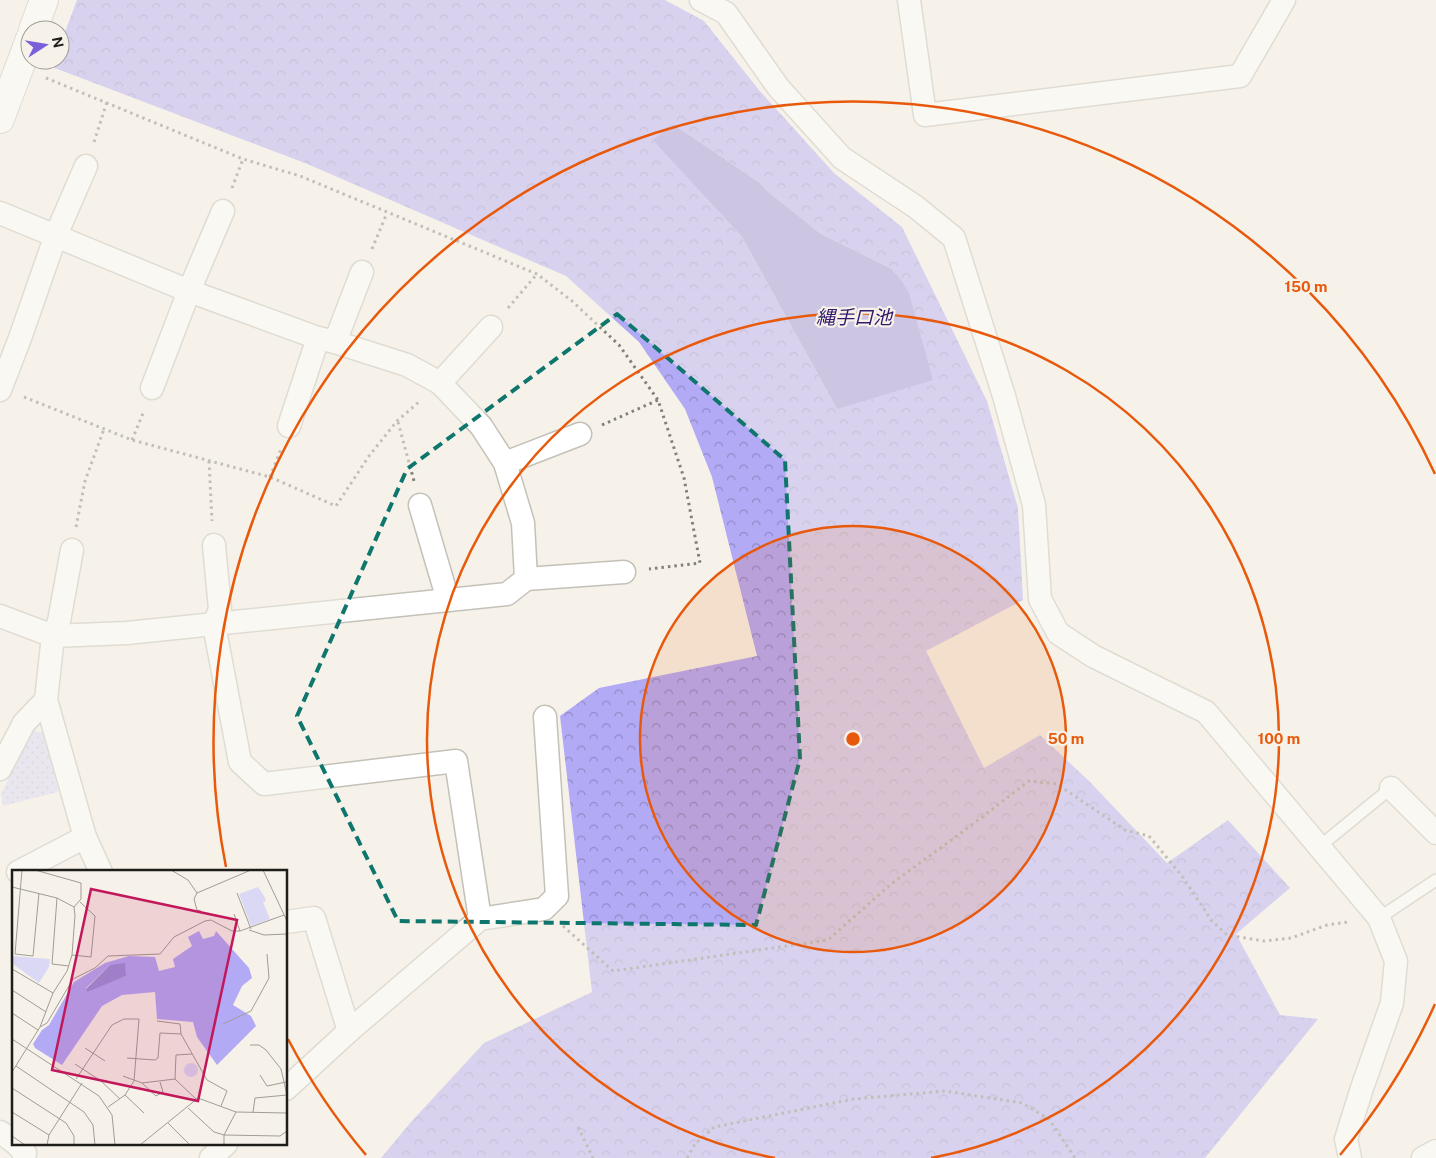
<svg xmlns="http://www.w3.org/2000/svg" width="1436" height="1158" viewBox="0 0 1436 1158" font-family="'Public Sans','Noto Sans JP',sans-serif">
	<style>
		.forest { fill: url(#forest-crowns); fill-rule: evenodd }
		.park { fill: url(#park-dots) }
		.water { fill: #9a90db }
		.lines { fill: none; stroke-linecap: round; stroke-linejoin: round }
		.service-casing { stroke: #c4c1b8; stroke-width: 14 }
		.minor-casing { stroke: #c4c1b8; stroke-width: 25 }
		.tertiary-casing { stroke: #c4c1b8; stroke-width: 30 }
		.path { stroke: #83807a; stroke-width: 3; stroke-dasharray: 2.5 4; stroke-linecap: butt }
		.service { stroke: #fff; stroke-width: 11 }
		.minor { stroke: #fff; stroke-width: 22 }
		.tertiary { stroke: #fff; stroke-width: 28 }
		.marked { fill: none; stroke: #0f766e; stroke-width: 4; stroke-dasharray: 10 6; stroke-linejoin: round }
		.ring { fill: none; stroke: #e8590c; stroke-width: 2.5 }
		.labels { text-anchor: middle; stroke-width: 4.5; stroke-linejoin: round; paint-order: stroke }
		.water-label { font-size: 19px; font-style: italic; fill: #32186e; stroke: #f6f2e9 }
		.inset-road { fill: none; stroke: #a09d96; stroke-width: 1 }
		.view { fill: #c2185b; fill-opacity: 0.15; stroke: #c2185b; stroke-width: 2.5 }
		.inset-edge { fill: none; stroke: #1f1d1a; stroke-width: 2.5 }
		.centre { fill: #e8590c; stroke: #f6f2e9; stroke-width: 2.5 }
		.ring-label { font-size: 15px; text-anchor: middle; font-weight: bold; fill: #e8590c; stroke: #f6f2e9; stroke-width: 4.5; stroke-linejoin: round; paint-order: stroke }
	</style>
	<defs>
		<pattern id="forest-crowns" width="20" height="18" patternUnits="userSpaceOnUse" patternTransform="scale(1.25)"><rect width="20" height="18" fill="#b3aaf6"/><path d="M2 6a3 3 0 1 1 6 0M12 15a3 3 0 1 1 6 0" fill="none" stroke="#918ac6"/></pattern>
		<pattern id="park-dots" width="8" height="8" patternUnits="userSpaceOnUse" patternTransform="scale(1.25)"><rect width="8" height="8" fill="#dbd8f6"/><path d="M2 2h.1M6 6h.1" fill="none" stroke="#bcb9d2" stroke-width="1.8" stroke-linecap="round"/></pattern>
	</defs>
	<rect width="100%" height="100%" fill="#f6f2e9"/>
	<!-- forest -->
	<path class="forest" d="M77 0H665L704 21 759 90 834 173 902 227 987 401 1018 508 1023 600 926 651 984 768 1040 735 1089 781 1167 863 1228 820 1290 888 1236 934 1280 1015 1318 1019 1205 1158H381L411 1122 484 1043 592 992 560 716 599 688 757 656 712 477 685 409 639 342 566 276 305 163 52 67 54 60H60V45ZM673 124 760 183 766 190 821 234 890 268 837 409 742 237 654 140Z"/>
	<!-- park -->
	<path class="park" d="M32 730 46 734 58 792 3 806 1 794Z"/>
	<!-- water -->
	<path class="water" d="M673 124 760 183 766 190 821 234 890 268 901 280 909 293 933 380 837 409 742 237 653 140Z"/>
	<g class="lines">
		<defs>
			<g id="service">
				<path d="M1319 847 1391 788"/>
				<path d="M1379 918 1436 880"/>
			</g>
			<g id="minor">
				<path d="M701 0 726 13 778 87 842 158 916 207 954 238 1004 396 1034 505 1040 599 1058 633 1093 656 1206 712 1379 918 1396 961 1392 1003 1362 1088 1346 1139 1350 1158"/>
				<path d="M909 0 925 115 1240 76 1284 0"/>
				<path d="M0 213 189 291 318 338 335 342 407 365 440 383 481 426 505 463 523 523 526 579 507 594 127 633 53 636 0 616"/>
				<path d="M335 342 362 272"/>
				<path d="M440 383 491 327"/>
				<path d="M152 388 189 291 223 211"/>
				<path d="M0 390 20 338 56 235 86 166"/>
				<path d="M289 426 318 338"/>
				<path d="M505 463 580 434"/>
				<path d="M420 505 448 600"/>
				<path d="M214 545 220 609 214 625 240 762 264 784 456 761 480 919"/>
				<path d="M72 550 59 621 53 636 46 700 85 837 101 872"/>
				<path d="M526 579 624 572"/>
				<path d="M0 769 24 723 46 700"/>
				<path d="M1391 788 1436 833"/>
				<path d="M18 872 85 837"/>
				<path d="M286 922 314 918 349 1031"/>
				<path d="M286 1089 349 1031 480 919 544 909 557 896 545 717"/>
				<path d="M0 1132 14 1142"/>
				<path d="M16 1144 25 1153 24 1158"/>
				<path d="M211 1158 226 1144"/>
				<path d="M1423 1158 1436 1151"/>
			</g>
			<g id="tertiary">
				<path d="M33 30 44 0"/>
				<path d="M0 119 30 39"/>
			</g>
		</defs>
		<!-- service casing -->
		<use href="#service" class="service-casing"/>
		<!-- minor casing -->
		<use href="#minor" class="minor-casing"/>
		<!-- tertiary casing -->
		<use href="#tertiary" class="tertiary-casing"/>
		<!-- path -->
		<g class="path">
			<path d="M46 78 243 159 300 176 537 274 572 301 619 345 658 400 684 478 700 563 649 569"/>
			<path d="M94 142 107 102"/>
			<path d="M232 188 243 159"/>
			<path d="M372 249 387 213"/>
			<path d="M508 308 537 274"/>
			<path d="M24 397 132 440 270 477 336 506 369 456 397 421 420 401"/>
			<path d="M398 422 414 481"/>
			<path d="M602 425 658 400"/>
			<path d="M132 440 144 411"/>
			<path d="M209 461 212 521"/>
			<path d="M270 477 281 449"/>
			<path d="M76 527 85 481 104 429"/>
			<path d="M563 926 613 971 828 940 891 884 965 830 1029 781 1057 784 1125 830 1149 836 1182 876 1212 921 1227 935 1264 941 1291 938 1327 925 1348 922"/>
			<path d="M578 1127 593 1158"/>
			<path d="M687 1158 695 1144 714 1127 854 1099 945 1091 1022 1103 1049 1119 1075 1158"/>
		</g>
		<!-- service -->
		<use href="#service" class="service"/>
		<!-- minor -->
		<use href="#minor" class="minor"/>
		<!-- tertiary -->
		<use href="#tertiary" class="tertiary"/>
	</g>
	<!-- marked area -->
	<path d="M0 0H1436V1158H0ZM617 314 785 460 800 759 756 925 398 921 297 716 407 469Z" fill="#f6f2e9" fill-opacity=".55" fill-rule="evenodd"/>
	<path class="marked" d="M617 314 785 460 800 759 756 925 398 921 297 716 407 469Z"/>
	<!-- distance rings -->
	<circle cx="853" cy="739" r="213" fill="#e8590c" fill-opacity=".12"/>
	<g class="ring">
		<circle cx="853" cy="739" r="213"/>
		<path d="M775 1158A426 426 0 1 1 931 1158"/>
		<path d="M1435 1004A640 640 0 0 1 1340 1155M366 1155A640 640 0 0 1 288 1039M226 867A640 640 0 0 1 1435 474"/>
	</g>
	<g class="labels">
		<!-- water labels -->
		<g class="water-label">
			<text x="854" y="324">縄手口池</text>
		</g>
	</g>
	<!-- overview -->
	<g transform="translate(12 870)">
		<rect width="275" height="275" fill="#f6f2e9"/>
		<path d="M187 61 191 69 202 66 204 61 237 98 240 108 230 116 221 135 239 146 244 156 205 195 185 167 181 152 145 149 143 122 110 125 90 136 50 195 23 178 21 174 30 160 37 155 62 112 93 93 117 86 143 87 147 101 163 97 161 89 180 76 176 67ZM98 95 114 106 75 121 74 118Z" fill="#b3aaf6" fill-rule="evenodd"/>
		<path d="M246 17 252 26 254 31 251 32 258 49 239 56 227 24ZM1 86 38 89 37 97 27 113 1 94ZM172 200a7 7 0 1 1 14 0a7 7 0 1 1-14 0Z" fill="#dbd8f6"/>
		<path d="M113 93 114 106 75 122 74 119 98 95Z" fill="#9a90db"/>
		<path class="inset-road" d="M10 0 3 84 21 86 27 23M23 0 69 13V29L62 37M159 0 176 10 185 23M251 0 275 51M0 17 45 28 62 37 63 45 60 85 55 101 41 123 28 157 0 202M225 23 239 59M45 28 40 94 57 96M189 41 185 40 182 29 185 23 239 0M222 44 228 61M237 60 252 65 275 64M60 85 79 87 83 46 68 32M0 99 41 123M0 120 34 142M0 143 26 160M145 151 168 154 169 164 195 210 215 221 209 236M211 154 239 141 257 108 255 84M28 157 35 153 61 109 83 98 96 86 148 84 162 67 193 51 199 50 220 61H228L272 45M0 169 87 226 100 245 103 275M238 175H247L254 180 269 199 275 225 243 228 241 242M73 178 93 191M115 188 143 190 146 188 148 163 169 164M63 194 89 211 108 229M4 196 72 242 81 255 83 275M248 205 255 216 274 212M111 206 130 213 163 209 184 229M64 209 100 155 112 149H127L122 211 113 225 96 237M163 209 164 185 180 184M130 213 144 226 151 222 148 212M0 218 54 253 62 266V275M113 225 132 243M176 238 202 262 212 265 268 266 275 261M0 242 37 265M156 253 178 275M0 266 13 275M35 275 37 265 70 213M128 275 186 228 224 242 275 243M212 275V265L224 242"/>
		<path class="view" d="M79 19 225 50 186 231 40 200Z"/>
		<rect width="275" height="275" class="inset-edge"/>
	</g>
	<circle cx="853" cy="739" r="8" class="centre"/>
	<g class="ring-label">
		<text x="1306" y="292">150 m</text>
		<text x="1066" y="744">50 m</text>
		<text x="1279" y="744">100 m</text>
	</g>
	<!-- north arrow -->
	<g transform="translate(45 45) rotate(78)"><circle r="24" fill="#f6f2e9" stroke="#a09d96"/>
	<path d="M0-4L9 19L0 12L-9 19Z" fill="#795fda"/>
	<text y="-8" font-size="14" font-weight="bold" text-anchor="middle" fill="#1f1d1a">N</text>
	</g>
</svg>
